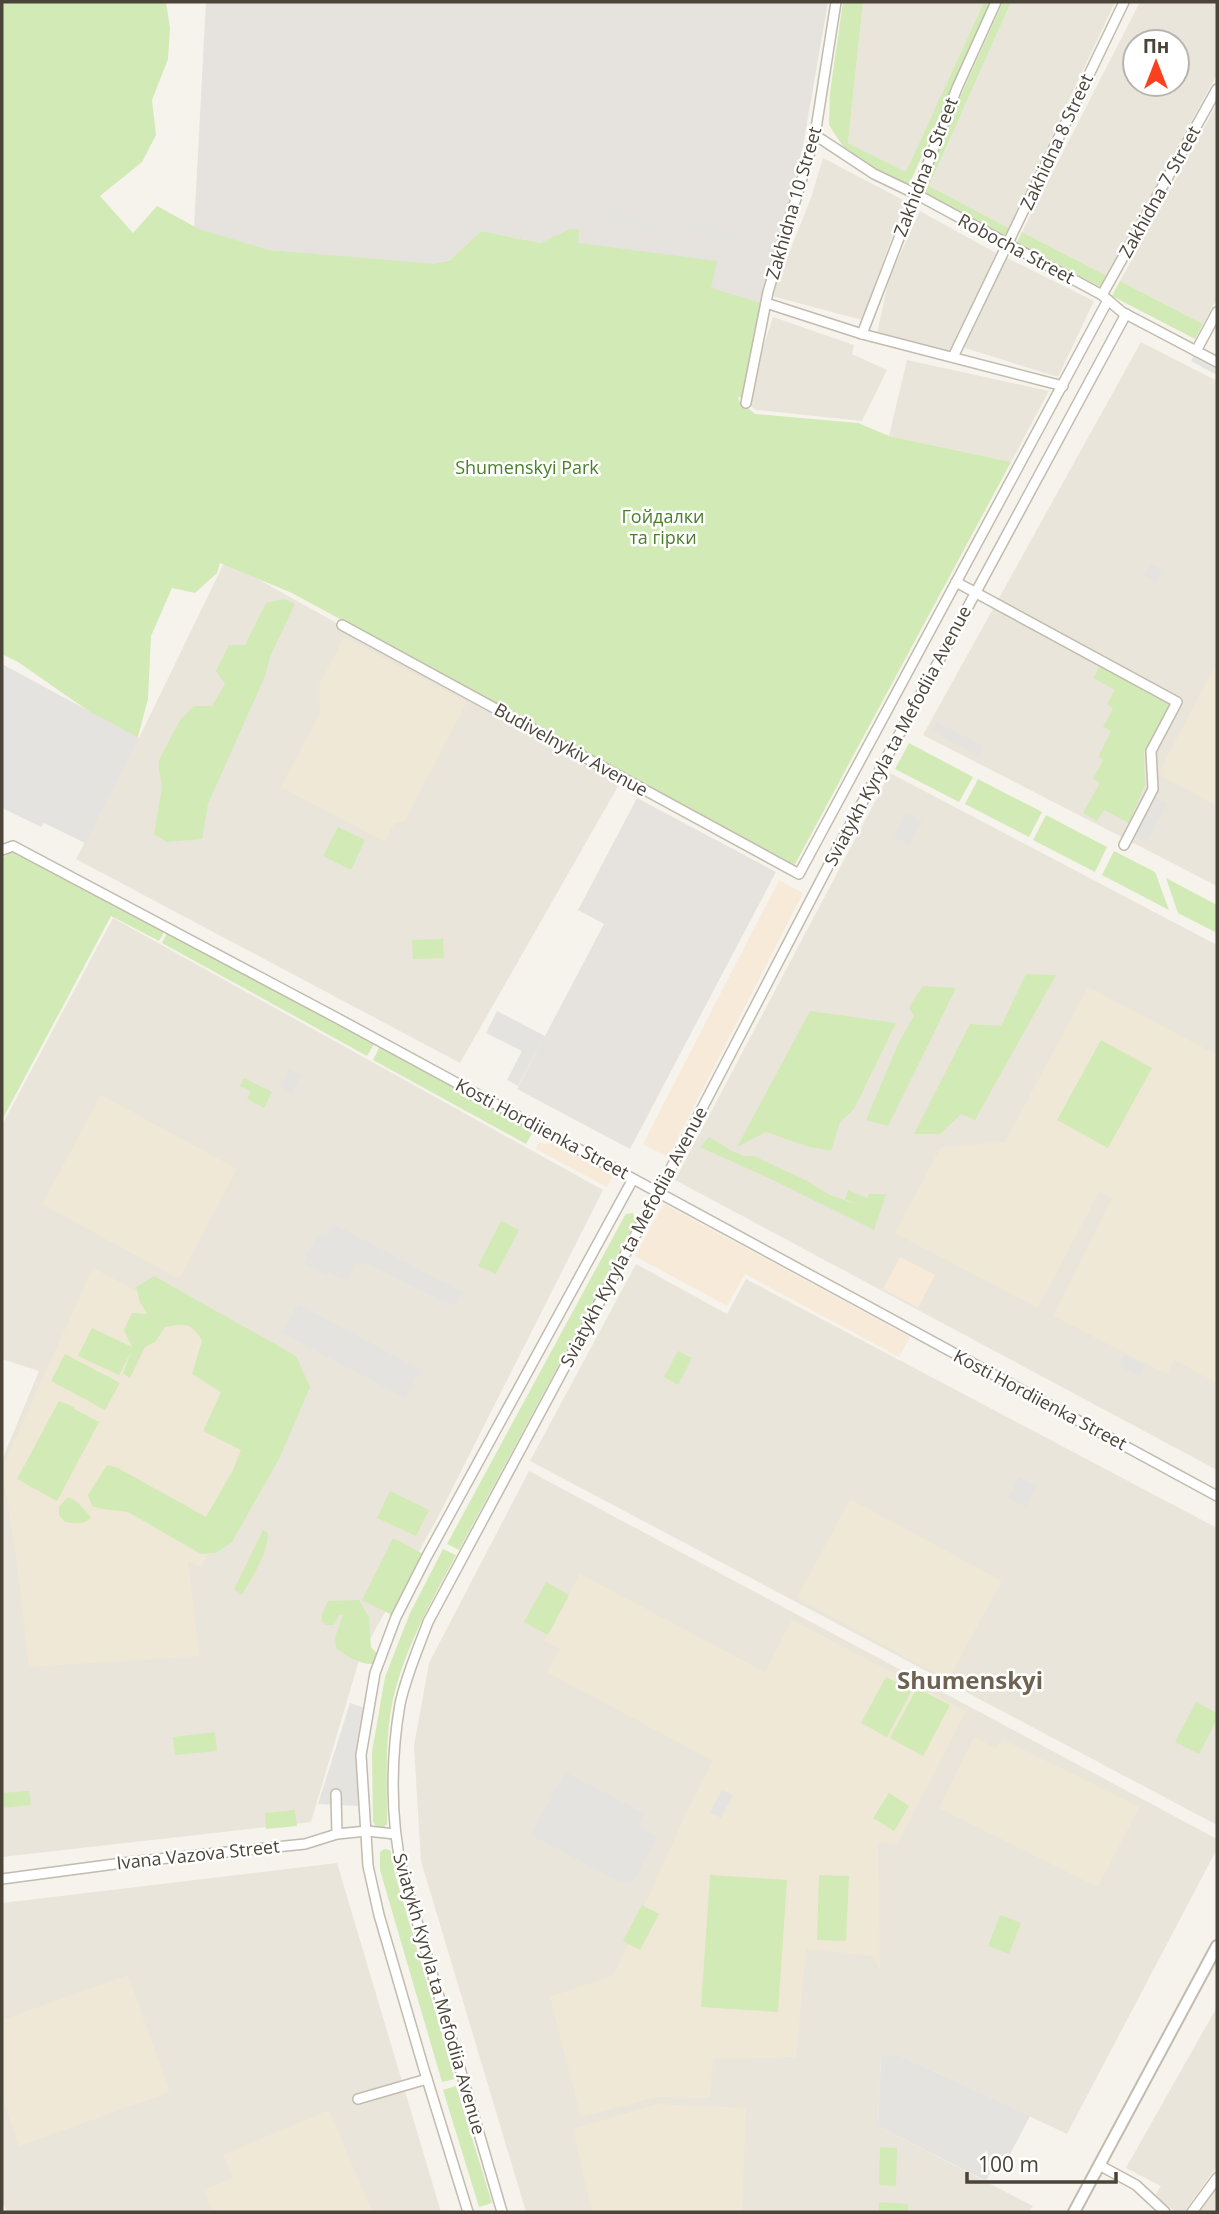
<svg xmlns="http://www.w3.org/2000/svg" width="1219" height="2214" viewBox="0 0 1219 2214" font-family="'Open Sans',sans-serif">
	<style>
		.residential { fill: #eae5da; fill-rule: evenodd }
		.commercial { fill: #f7ead8 }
		.industrial { fill: #e6e2dd }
		.education { fill: #efe8d6 }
		.green { fill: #d2eab5 }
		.parking { fill: #e5e3e0 }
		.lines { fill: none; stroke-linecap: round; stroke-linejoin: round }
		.minor-casing { stroke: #c2bbae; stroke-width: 12 }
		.tertiary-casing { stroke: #c2bbae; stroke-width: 14 }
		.minor { stroke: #fff; stroke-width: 9 }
		.tertiary { stroke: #fff; stroke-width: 10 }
		.labels { text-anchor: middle; stroke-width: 5; stroke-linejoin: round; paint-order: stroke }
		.street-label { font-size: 18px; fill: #4b4439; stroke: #fff }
		.park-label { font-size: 18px; fill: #4a7f2a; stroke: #fff }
		.district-label { font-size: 24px; font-weight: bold; fill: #6e6250; stroke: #fff }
	</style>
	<rect width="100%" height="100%" fill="#f6f3ec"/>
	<!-- residential -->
	<g class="residential">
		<path d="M863 2H984L906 173 848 143Z"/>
		<path d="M1011 2H1115L1009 228 929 186Z"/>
		<path d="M1140 2H1217V74L1107 276 1022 232ZM1135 42H1177V84H1135Z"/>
		<path d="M1217 104V299L1203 324 1120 281Z"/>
		<path d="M823 158 905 201 862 320 772 296 811 198Z"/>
		<path d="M920 211 996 253 951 354 877 334 889 278Z"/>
		<path d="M1005 257 1094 301 1058 377 962 347Z"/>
		<path d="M773 317 854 345 852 354 887 370 862 421 756 410 751 406 757 366Z"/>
		<path d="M1141 342 1217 381V886L923 735Z"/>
		<path d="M907 360 1049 391 1011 462 889 436Z"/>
		<path d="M225 561 621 781 460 1063 76 859 139 738Z"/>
		<path d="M890 773 1217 945V1470L675 1180Z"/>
		<path d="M113 918 603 1190 438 1517 360 1657 311 1822 2 1857V1460L39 1371 2 1359V1125Z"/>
		<path d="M636 1264 727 1314 746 1279 1217 1528V1825L530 1461Z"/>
		<path d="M529 1471 1217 1839V1849L1067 2134 899 2055 881 2057 878 2126 1033 2206 1029 2212H526L421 1861 414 1746 429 1663Z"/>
		<path d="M337 1863 441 2212H7L2 2200V1903Z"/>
		<path d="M1217 2007V2166L1184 2212H1176L1155 2196 1161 2186 1126 2168Z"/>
		<path d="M1217 2187V2212H1199Z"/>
	</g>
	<!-- commercial -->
	<g class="commercial">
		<path d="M779 880 803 893 668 1157 643 1144Z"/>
		<path d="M550 1140 614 1174 607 1187 536 1149 539 1142 547 1145Z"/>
		<path d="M664 1204 910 1337 899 1357 745 1274 727 1306 635 1256Z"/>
		<path d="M900 1257 935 1275 918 1308 883 1289Z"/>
	</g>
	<!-- industrial -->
	<g class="industrial">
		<path d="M206 2H828L803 146 762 303 541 243 481 231 451 259 433 265 269 250 194 228Z"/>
		<path d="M637 798 776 872 630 1149 517 1089 604 924 578 910Z"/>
	</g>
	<!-- education -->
	<g class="education">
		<path d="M344 637 467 702 404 822H395L385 842 281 787 320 713 319 685Z"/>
		<path d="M1217 662V806L1158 774Z"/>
		<path d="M1088 987 1217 1055V1383L1174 1360 1167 1374 1053 1316 1112 1198 1099 1192 1038 1308 895 1233 941 1147 1005 1142Z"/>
		<path d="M101 1095 237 1169 179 1279 42 1204Z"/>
		<path d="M93 1268 307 1380 201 1567 188 1561 199 1656 29 1667 15 1549 2 1468Z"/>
		<path d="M850 1499 1002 1581 948 1680 797 1598Z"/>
		<path d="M580 1574 765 1672 792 1620 966 1711 897 1845 878 1842 880 1971 874 1956 806 1949 796 2057 713 2059 710 2098 657 2097 581 2117 550 1997 614 1975 686 1813 713 1761 547 1672 560 1649 544 1641Z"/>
		<path d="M974 1737 997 1749 1002 1739 1139 1807 1098 1887 939 1808Z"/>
		<path d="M128 1975 170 2092 19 2146 2 2098V2020Z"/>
		<path d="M657 2104 746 2108 742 2212H592L573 2129Z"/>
		<path d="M329 2110 372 2212H213L204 2190 233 2178 223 2155Z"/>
	</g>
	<!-- green -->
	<g class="green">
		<path d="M2 2H166L170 28 168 59 152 100 156 135 142 162 100 196 133 233 157 206 199 229 269 250 434 264 450 260 481 231 541 243 570 229 579 230 578 243 717 261 711 288 762 303 743 398 738 397 739 401 755 414 858 423 889 436 1011 462 794 866 292 593 220 563 217 573 195 593 172 588 151 636 148 699 136 744 18 662 2 654Z"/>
		<path d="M843 2H863L848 143 906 172 984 2H991L908 187 867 165 842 145 829 125 830 93Z"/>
		<path d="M1003 2H1011L929 186 1009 228 1004 237 922 193 921 184Z"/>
		<path d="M1022 232 1107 276 1101 287 1016 244Z"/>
		<path d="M1120 281 1203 324 1195 339 1112 296Z"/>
		<path d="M284 599 295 604 270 657 265 676 208 804 202 839 167 842 154 834 162 787 158 762 180 720 194 706H212L225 684 216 671 229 645H245L266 603Z"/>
		<path d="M1100 666 1170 704 1144 752 1145 785 1129 823 1104 810 1097 821 1083 813 1100 783 1093 779 1103 760 1098 757 1111 731 1103 727 1113 708 1107 704 1115 690 1093 678Z"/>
		<path d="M909 743 973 777 959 802 895 769Z"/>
		<path d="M978 779 1042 812 1029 837 965 804Z"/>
		<path d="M1046 815 1107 847 1095 872 1033 840Z"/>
		<path d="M338 827 365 840 351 870 323 856Z"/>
		<path d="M1114 851 1155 872 1169 910 1102 875Z"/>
		<path d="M11 852 21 855 165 930 159 941 111 916 2 1120V858Z"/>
		<path d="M1166 878 1217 905V933L1178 913Z"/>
		<path d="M168 931 374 1044 367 1056 162 943Z"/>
		<path d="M443 939 444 958 413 959 412 940Z"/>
		<path d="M1026 974 1056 975 975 1120 961 1114 940 1134H914L970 1024 1001 1026Z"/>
		<path d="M923 986 956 988 888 1126 866 1120 899 1042 914 1016 909 1007Z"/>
		<path d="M810 1011 896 1023 854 1109 840 1122 831 1151 806 1146 766 1132 737 1147Z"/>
		<path d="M1101 1040 1152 1068 1108 1148 1057 1120Z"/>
		<path d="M380 1046 534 1130 526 1144 373 1060Z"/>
		<path d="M244 1078 272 1092 264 1108 247 1099 251 1091 240 1086Z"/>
		<path d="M709 1137 732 1151 744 1156H754L807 1181 830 1195 864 1207 845 1199 848 1190 867 1198 869 1194H886L874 1230 773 1180 700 1147Z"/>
		<path d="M633 1213 636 1221 459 1550 447 1544 624 1217 626 1214Z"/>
		<path d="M501 1221 519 1230 496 1274 478 1266Z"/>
		<path d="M154 1276 296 1356 310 1387 280 1457 232 1542 216 1553 201 1554 128 1512 103 1509 92 1506 88 1495 107 1465 118 1468 206 1517 233 1470 241 1450 203 1431 221 1392 192 1374 202 1341C192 1322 184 1323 165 1327L155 1342 145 1347 130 1378 123 1373 131 1352 119 1375 78 1356 92 1328 132 1347 124 1330 132 1313 147 1314 140 1302 136 1287Z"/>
		<path d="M678 1351 692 1358 678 1385 664 1377Z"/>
		<path d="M65 1354 120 1383 105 1410 51 1381Z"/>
		<path d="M59 1401 74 1407V1409L99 1422 57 1501 17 1479Z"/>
		<path d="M390 1491 429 1510 416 1536 377 1518Z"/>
		<path d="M68 1497 77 1502 91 1517C84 1526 75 1523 65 1522L59 1515V1507Z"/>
		<path d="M263 1530 268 1533C268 1554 252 1577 242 1595L234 1589Z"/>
		<path d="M393 1538 427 1556 396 1617 362 1600Z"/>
		<path d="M443 1549 456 1555C430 1604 401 1654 391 1710 385 1747 387 1786 387 1824L382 1829 376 1827 373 1821 372 1752 385 1677 410 1613Z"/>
		<path d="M546 1582 569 1595 548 1635 524 1622Z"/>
		<path d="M359 1600 369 1617 371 1647 377 1654 373 1664C359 1664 346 1656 336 1648L335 1638 343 1615H339L334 1625H326L322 1622V1614L328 1601Z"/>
		<path d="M886 1677 912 1690 887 1737 861 1723Z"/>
		<path d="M917 1688 950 1705 923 1756 890 1738Z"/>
		<path d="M1196 1702 1217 1713V1719L1199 1754 1175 1742Z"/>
		<path d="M215 1732 217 1751 175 1755 173 1737Z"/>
		<path d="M29 1791 31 1805 2 1808V1793Z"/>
		<path d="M889 1793 909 1806 894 1831 873 1818Z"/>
		<path d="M295 1810 297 1826 266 1829 265 1813Z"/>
		<path d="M384 1849 390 1850 391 1853 395 1874 455 2079 442 2082 380 1870V1852Z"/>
		<path d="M710 1875 787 1880 778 2012 701 2007Z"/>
		<path d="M819 1875 849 1876 846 1941 817 1940Z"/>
		<path d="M642 1905 659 1914 640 1950 623 1941Z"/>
		<path d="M1000 1915 1021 1923 1009 1954 988 1946Z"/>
		<path d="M456 2086 492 2203 479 2207 443 2090Z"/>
		<path d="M880 2147 897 2148 896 2186 879 2185Z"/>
		<path d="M879 2202 908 2204V2212H879Z"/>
	</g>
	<!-- parking -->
	<g class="parking">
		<path d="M603 209 752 233 751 243 601 222Z"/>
		<path d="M1196 351 1217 362V375L1191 361Z"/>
		<path d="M1151 564 1163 570 1156 582 1144 576Z"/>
		<path d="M2 664 139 738 85 843 44 823 41 827 2 808Z"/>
		<path d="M937 722 983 746 978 755 932 731Z"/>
		<path d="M1151 796 1167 804 1147 842 1132 834Z"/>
		<path d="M906 812 922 820 909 845 893 836Z"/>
		<path d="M497 1011 545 1036 518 1086 507 1080 522 1051 486 1033Z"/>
		<path d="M289 1069 301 1075 292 1093 280 1087Z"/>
		<path d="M334 1224 462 1292 456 1305 441 1301 364 1262 361 1266 356 1263 347 1281 328 1272 327 1275 303 1263 317 1235 326 1236Z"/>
		<path d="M298 1304 421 1370 405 1398 282 1333Z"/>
		<path d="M1125 1355 1144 1365 1139 1376 1119 1366Z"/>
		<path d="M1019 1477 1037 1486 1026 1507 1008 1498Z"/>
		<path d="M350 1703 365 1708 357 1756 359 1806 318 1804Z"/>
		<path d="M565 1772 644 1813 638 1826 657 1837 632 1883 618 1881 531 1835Z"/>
		<path d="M722 1790 733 1795 721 1818 710 1812Z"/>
		<path d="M899 2055 1030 2116 1005 2164 997 2160 986 2181 878 2126 881 2056Z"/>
	</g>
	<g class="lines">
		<defs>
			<g id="minor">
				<path d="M815 135 874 174 916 194 1102 295 1122 312 1217 362"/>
				<path d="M1102 295 1217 89"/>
				<path d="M766 303 862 334 1063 386"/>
				<path d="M862 334 957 88 996 2"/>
				<path d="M1196 351 1217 312"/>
				<path d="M953 357 1124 2"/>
				<path d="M746 403 768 292 815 135 836 2"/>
				<path d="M956 582 1177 702 1151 751 1153 789 1124 845"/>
				<path d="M342 625 799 874 1108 300"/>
				<path d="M2 850 13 846 337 1018 1217 1496"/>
				<path d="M336 1794 337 1834"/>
				<path d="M2 1879 130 1862 305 1844 337 1834 367 1831 395 1834"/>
				<path d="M358 2099 427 2079"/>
				<path d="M1099 2165 1136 2185 1165 2212"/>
				<path d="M468 2212 423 2066 379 1915 368 1866 361 1755 375 1673 396 1617 427 1556 633 1179"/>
				<path d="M502 2212 402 1870C390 1818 391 1756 400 1704 406 1676 418 1649 428 1622L658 1193 834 855 1126 314"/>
				<path d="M1192 2212 1217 2178"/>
			</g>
			<path id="tertiary" d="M1074 2212 1217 1946"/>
		</defs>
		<!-- minor casing -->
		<use href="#minor" class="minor-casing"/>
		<!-- tertiary casing -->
		<use href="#tertiary" class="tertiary-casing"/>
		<!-- minor -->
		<use href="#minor" class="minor"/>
		<!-- tertiary -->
		<use href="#tertiary" class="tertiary"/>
	</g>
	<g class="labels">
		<!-- street labels -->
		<g class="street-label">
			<text transform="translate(1057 142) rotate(-65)" y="6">Zakhidna 8 Street</text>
			<text transform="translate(926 167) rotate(-69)" y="6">Zakhidna 9 Street</text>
			<text transform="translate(1160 192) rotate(-61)" y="6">Zakhidna 7 Street</text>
			<text transform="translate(794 203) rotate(-74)" y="6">Zakhidna 10 Street</text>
			<text transform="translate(1016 249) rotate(28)" y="6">Robocha Street</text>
			<text transform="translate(898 736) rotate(-62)" y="6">Sviatykh Kyryla ta Mefodiia Avenue</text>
			<text transform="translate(571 750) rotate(29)" y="6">Budivelnykiv Avenue</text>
			<text transform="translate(542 1129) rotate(28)" y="6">Kosti Hordiienka Street</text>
			<text transform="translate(634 1237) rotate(-62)" y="6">Sviatykh Kyryla ta Mefodiia Avenue</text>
			<text transform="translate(1040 1400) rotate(28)" y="6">Kosti Hordiienka Street</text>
			<text transform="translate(198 1855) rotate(-6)" y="6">Ivana Vazova Street</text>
			<text transform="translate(439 1994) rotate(74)" y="6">Sviatykh Kyryla ta Mefodiia Avenue</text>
		</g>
		<!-- park labels -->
		<g class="park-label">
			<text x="527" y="474">Shumenskyi Park</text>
			<text x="663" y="523">Гойдалки<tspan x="663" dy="21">та гірки</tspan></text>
		</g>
		<!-- district labels -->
		<g class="district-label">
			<text x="970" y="1689">Shumenskyi</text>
		</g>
	</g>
	<!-- border -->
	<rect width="1219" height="2214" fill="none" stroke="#4b4439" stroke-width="7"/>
	<!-- north arrow -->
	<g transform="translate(1156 63)"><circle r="33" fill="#ffffff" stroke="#b7b4b0" stroke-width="2"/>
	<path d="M0-5L12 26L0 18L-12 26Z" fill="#fc3f1d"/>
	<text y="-10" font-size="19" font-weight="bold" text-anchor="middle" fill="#4b4439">Пн</text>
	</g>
	<!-- scale -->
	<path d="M967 2172v10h149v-10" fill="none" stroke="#4b4439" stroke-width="3.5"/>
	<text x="978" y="2172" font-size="21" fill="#4b4439" stroke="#ffffff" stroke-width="5" paint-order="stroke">100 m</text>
</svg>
